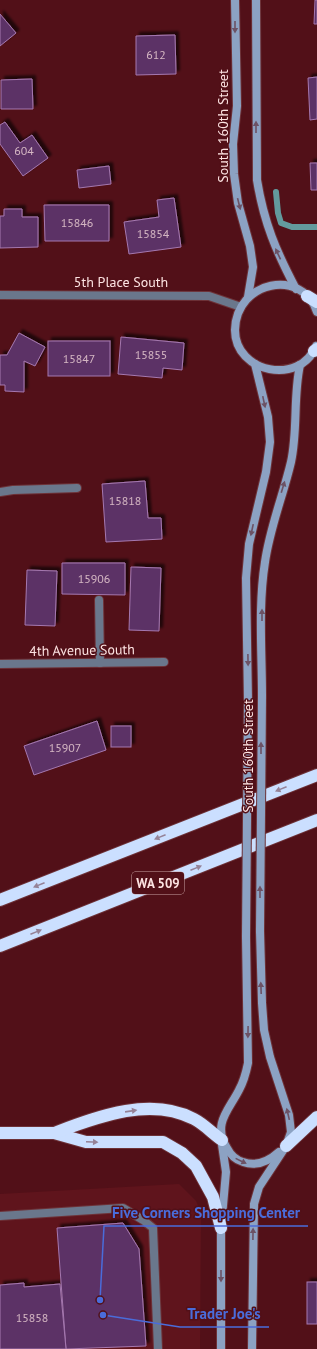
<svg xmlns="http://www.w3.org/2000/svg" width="317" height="1349" viewBox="0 0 317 1349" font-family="'PT Sans',sans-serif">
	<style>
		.built { fill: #5f141c }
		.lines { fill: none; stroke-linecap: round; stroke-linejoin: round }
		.stream { stroke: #639a9d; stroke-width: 6 }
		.building { fill: #5c3366; stroke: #a578b0; filter: url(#shadow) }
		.lane-casing { stroke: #6d3238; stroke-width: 10 }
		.street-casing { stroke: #6d3238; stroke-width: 10 }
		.secondary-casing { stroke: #6d3238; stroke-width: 10 }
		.highway-casing { stroke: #6d3238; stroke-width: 14 }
		.lane { stroke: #6a778c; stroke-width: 8 }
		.street { stroke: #6a778c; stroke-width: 8 }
		.secondary { stroke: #8ca2c3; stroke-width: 8 }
		.highway { stroke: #cbdfff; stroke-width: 12 }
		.secondary-bridge-casing { stroke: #6d3238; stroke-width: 10; stroke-linecap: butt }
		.secondary-bridge { stroke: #8ca2c3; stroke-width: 8 }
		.oneway { fill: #6c5265 }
		.oneway2 { fill: #958297 }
		.labels { text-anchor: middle; stroke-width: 3; stroke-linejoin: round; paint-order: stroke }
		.number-label { font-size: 12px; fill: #d5b7c3 }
		.shield { fill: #521018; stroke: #caa4a5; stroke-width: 1 }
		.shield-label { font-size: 13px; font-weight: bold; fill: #fde3e2 }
		.street-label { font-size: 14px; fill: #fde3e2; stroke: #521018 }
		.leader { fill: none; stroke: #4a6cda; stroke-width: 1.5 }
		.callout-dot { fill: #4a6cda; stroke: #521018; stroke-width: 1.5 }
		.callout-label { font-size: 15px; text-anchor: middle; font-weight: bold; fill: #4a6cda; stroke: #521018; stroke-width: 3; stroke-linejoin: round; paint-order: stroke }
	</style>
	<defs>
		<filter id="shadow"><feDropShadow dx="3.5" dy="-3.5" stdDeviation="1" flood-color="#0009"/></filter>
	</defs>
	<rect width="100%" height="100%" fill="#521018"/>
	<!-- built -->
	<path class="built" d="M179 1184 196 1201 201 1212 200 1349H0V1194Z"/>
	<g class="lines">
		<!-- stream -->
		<path class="stream" d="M276 192 278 213 281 223 292 227H317"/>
	</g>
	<!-- building -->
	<g class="building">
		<path d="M315 0H317V24H314Z"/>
		<path d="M0 14 16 33 0 46Z"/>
		<path d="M175 35 176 74 136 75V36Z"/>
		<path d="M317 77V119L310 120 308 78Z"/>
		<path d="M32 79 33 109H1V80Z"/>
		<path d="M5 122 20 143 32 135 48 158 23 176 0 144V125Z"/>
		<path d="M310 163H317V190H311Z"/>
		<path d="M109 166 111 184 79 188 77 170Z"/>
		<path d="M174 198 181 247 129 254 124 222 159 217 157 200Z"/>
		<path d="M44 205H109V241H45Z"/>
		<path d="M4 209H22V217H38V247L0 248V216H4Z"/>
		<path d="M19 333 45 347 35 366 24 361V392L5 391V385H0V355H7Z"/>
		<path d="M121 337 184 343 182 370 163 368 162 378 118 374Z"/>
		<rect x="48" y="341" width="62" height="35"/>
		<path d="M145 481 148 518H161L162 539 106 542 102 484Z"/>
		<path d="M62 563H125V595L62 594Z"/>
		<path d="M131 567 161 568 159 631 129 630Z"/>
		<path d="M27 570 57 571 55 626 25 625Z"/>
		<path d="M97 721 106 750 34 775 24 746Z"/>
		<rect x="111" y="726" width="20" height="21"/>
		<path d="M123 1223 139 1249 146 1346 66 1349 57 1228Z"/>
		<rect x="307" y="1282" width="10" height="42"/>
		<path d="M24 1283V1287L60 1284 66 1349H0V1285Z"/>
	</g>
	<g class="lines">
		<defs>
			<g id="lane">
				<path d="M0 492 13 490 77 488"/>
				<path d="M99 600 100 663"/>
				<path d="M0 1216 123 1208 143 1220 153 1228 158 1349"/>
			</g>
			<g id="street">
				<path d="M0 295 209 296 241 307"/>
				<path d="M0 664 164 662"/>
			</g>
			<g id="secondary">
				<path d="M235 0 237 106 233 144 234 174 238 203 250 246 253 267 248 297"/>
				<path d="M256 0 257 180C264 223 276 251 296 289"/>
				<path d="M316 346C300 386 235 373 235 330 236 280 303 268 317 312"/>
				<path d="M262 696C262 652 258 606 265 562 270 527 283 496 291 462 298 430 293 397 300 365"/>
				<path d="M248 702 246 578 249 544 266 472 270 442 268 417 255 364"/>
				<path d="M246 937 248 1063C246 1073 244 1081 239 1090 229 1110 212 1124 227 1148 230 1154 236 1160 243 1162 257 1167 269 1161 279 1152"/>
				<path d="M221 1349V1228L226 1172 222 1145"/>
				<path d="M252 1349 254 1204 259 1187 286 1146 291 1132 289 1115 270 1057 264 1030 262 1003 260 931"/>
			</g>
			<g id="highway">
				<path d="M307 296 317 302"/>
				<path d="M314 351 317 349"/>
				<path d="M0 900 317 775"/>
				<path d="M0 946 317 820"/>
				<path d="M0 1133H54L86 1142H163L182 1153 196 1166 213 1197 221 1228"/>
				<path d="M54 1133C97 1117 150 1096 194 1119 204 1124 213 1134 222 1140"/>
				<path d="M286 1146 317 1117"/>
			</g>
		</defs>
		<!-- lane casing -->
		<use href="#lane" class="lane-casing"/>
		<!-- street casing -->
		<use href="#street" class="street-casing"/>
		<!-- secondary casing -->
		<use href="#secondary" class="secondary-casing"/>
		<!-- highway casing -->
		<use href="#highway" class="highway-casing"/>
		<!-- lane -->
		<use href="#lane" class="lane"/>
		<!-- street -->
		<use href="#street" class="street"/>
		<!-- secondary -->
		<use href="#secondary" class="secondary"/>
		<!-- highway -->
		<use href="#highway" class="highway"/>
		<defs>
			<g id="secondary-bridge">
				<path d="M260 931 262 696"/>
				<path d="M246 937 248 702"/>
			</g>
		</defs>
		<!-- secondary-bridge casing -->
		<use href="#secondary-bridge" class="secondary-bridge-casing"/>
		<!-- secondary-bridge -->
		<use href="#secondary-bridge" class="secondary-bridge"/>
	</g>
	<!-- one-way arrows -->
	<defs><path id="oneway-solid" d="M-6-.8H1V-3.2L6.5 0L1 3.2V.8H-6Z"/></defs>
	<g class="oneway">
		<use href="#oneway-solid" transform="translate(235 27) rotate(90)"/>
		<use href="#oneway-solid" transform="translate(256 127) rotate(-90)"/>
		<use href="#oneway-solid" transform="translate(239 204) rotate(76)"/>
		<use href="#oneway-solid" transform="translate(278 254) rotate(-115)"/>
		<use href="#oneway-solid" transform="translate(264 402) rotate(78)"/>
		<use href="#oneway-solid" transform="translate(283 487) rotate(-73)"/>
		<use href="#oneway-solid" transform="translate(252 530) rotate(102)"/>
		<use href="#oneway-solid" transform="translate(262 615) rotate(-90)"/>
		<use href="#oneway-solid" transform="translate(248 660) rotate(89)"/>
		<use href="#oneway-solid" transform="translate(261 748) rotate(-90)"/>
		<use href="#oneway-solid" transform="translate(260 892) rotate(-90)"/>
		<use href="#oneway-solid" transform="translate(261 988) rotate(-92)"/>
		<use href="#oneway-solid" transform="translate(248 1032) rotate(91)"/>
		<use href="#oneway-solid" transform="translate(288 1114) rotate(-103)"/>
		<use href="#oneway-solid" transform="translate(241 1161) rotate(26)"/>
		<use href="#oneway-solid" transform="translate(253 1234) rotate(-89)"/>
		<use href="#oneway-solid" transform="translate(221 1276) rotate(90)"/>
	</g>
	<g class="oneway2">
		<use href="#oneway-solid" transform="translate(281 789) rotate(158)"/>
		<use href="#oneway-solid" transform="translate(160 837) rotate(158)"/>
		<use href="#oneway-solid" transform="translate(196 868) rotate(-22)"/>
		<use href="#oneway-solid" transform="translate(39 885) rotate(158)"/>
		<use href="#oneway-solid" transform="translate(36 932) rotate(-22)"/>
		<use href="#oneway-solid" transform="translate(131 1111) rotate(-8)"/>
		<use href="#oneway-solid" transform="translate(92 1142) rotate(2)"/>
	</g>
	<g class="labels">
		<!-- number labels -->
		<g class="number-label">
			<text x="156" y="59">612</text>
			<text x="24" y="155">604</text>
			<text x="77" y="227">15846</text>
			<text x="153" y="238">15854</text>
			<text x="151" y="359">15855</text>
			<text x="79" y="363">15847</text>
			<text x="125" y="505">15818</text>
			<text x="94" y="583">15906</text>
			<text x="65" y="752">15907</text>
			<text x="32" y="1322">15858</text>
		</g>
		<!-- shield labels -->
		<rect class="shield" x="132" y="872" width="52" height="22" rx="3"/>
		<g class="shield-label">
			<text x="158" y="888">WA 509</text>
		</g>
		<!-- street labels -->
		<g class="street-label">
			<text transform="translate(223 126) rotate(-90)" y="5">South 160th Street</text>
			<text x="121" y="287">5th Place South</text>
			<text transform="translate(82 650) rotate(-1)" y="5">4th Avenue South</text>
			<text transform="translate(248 756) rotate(-90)" y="5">South 160th Street</text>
		</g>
	</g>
	<!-- callouts -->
	<path class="leader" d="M100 1300L104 1226H308M103 1315L180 1327H269"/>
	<g class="callout-dot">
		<circle cx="100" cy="1300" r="4"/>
		<circle cx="103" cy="1315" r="4"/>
	</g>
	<g class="callout-label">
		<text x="206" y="1218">Five Corners Shopping Center</text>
		<text x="224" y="1319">Trader Joe's</text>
	</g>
</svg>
